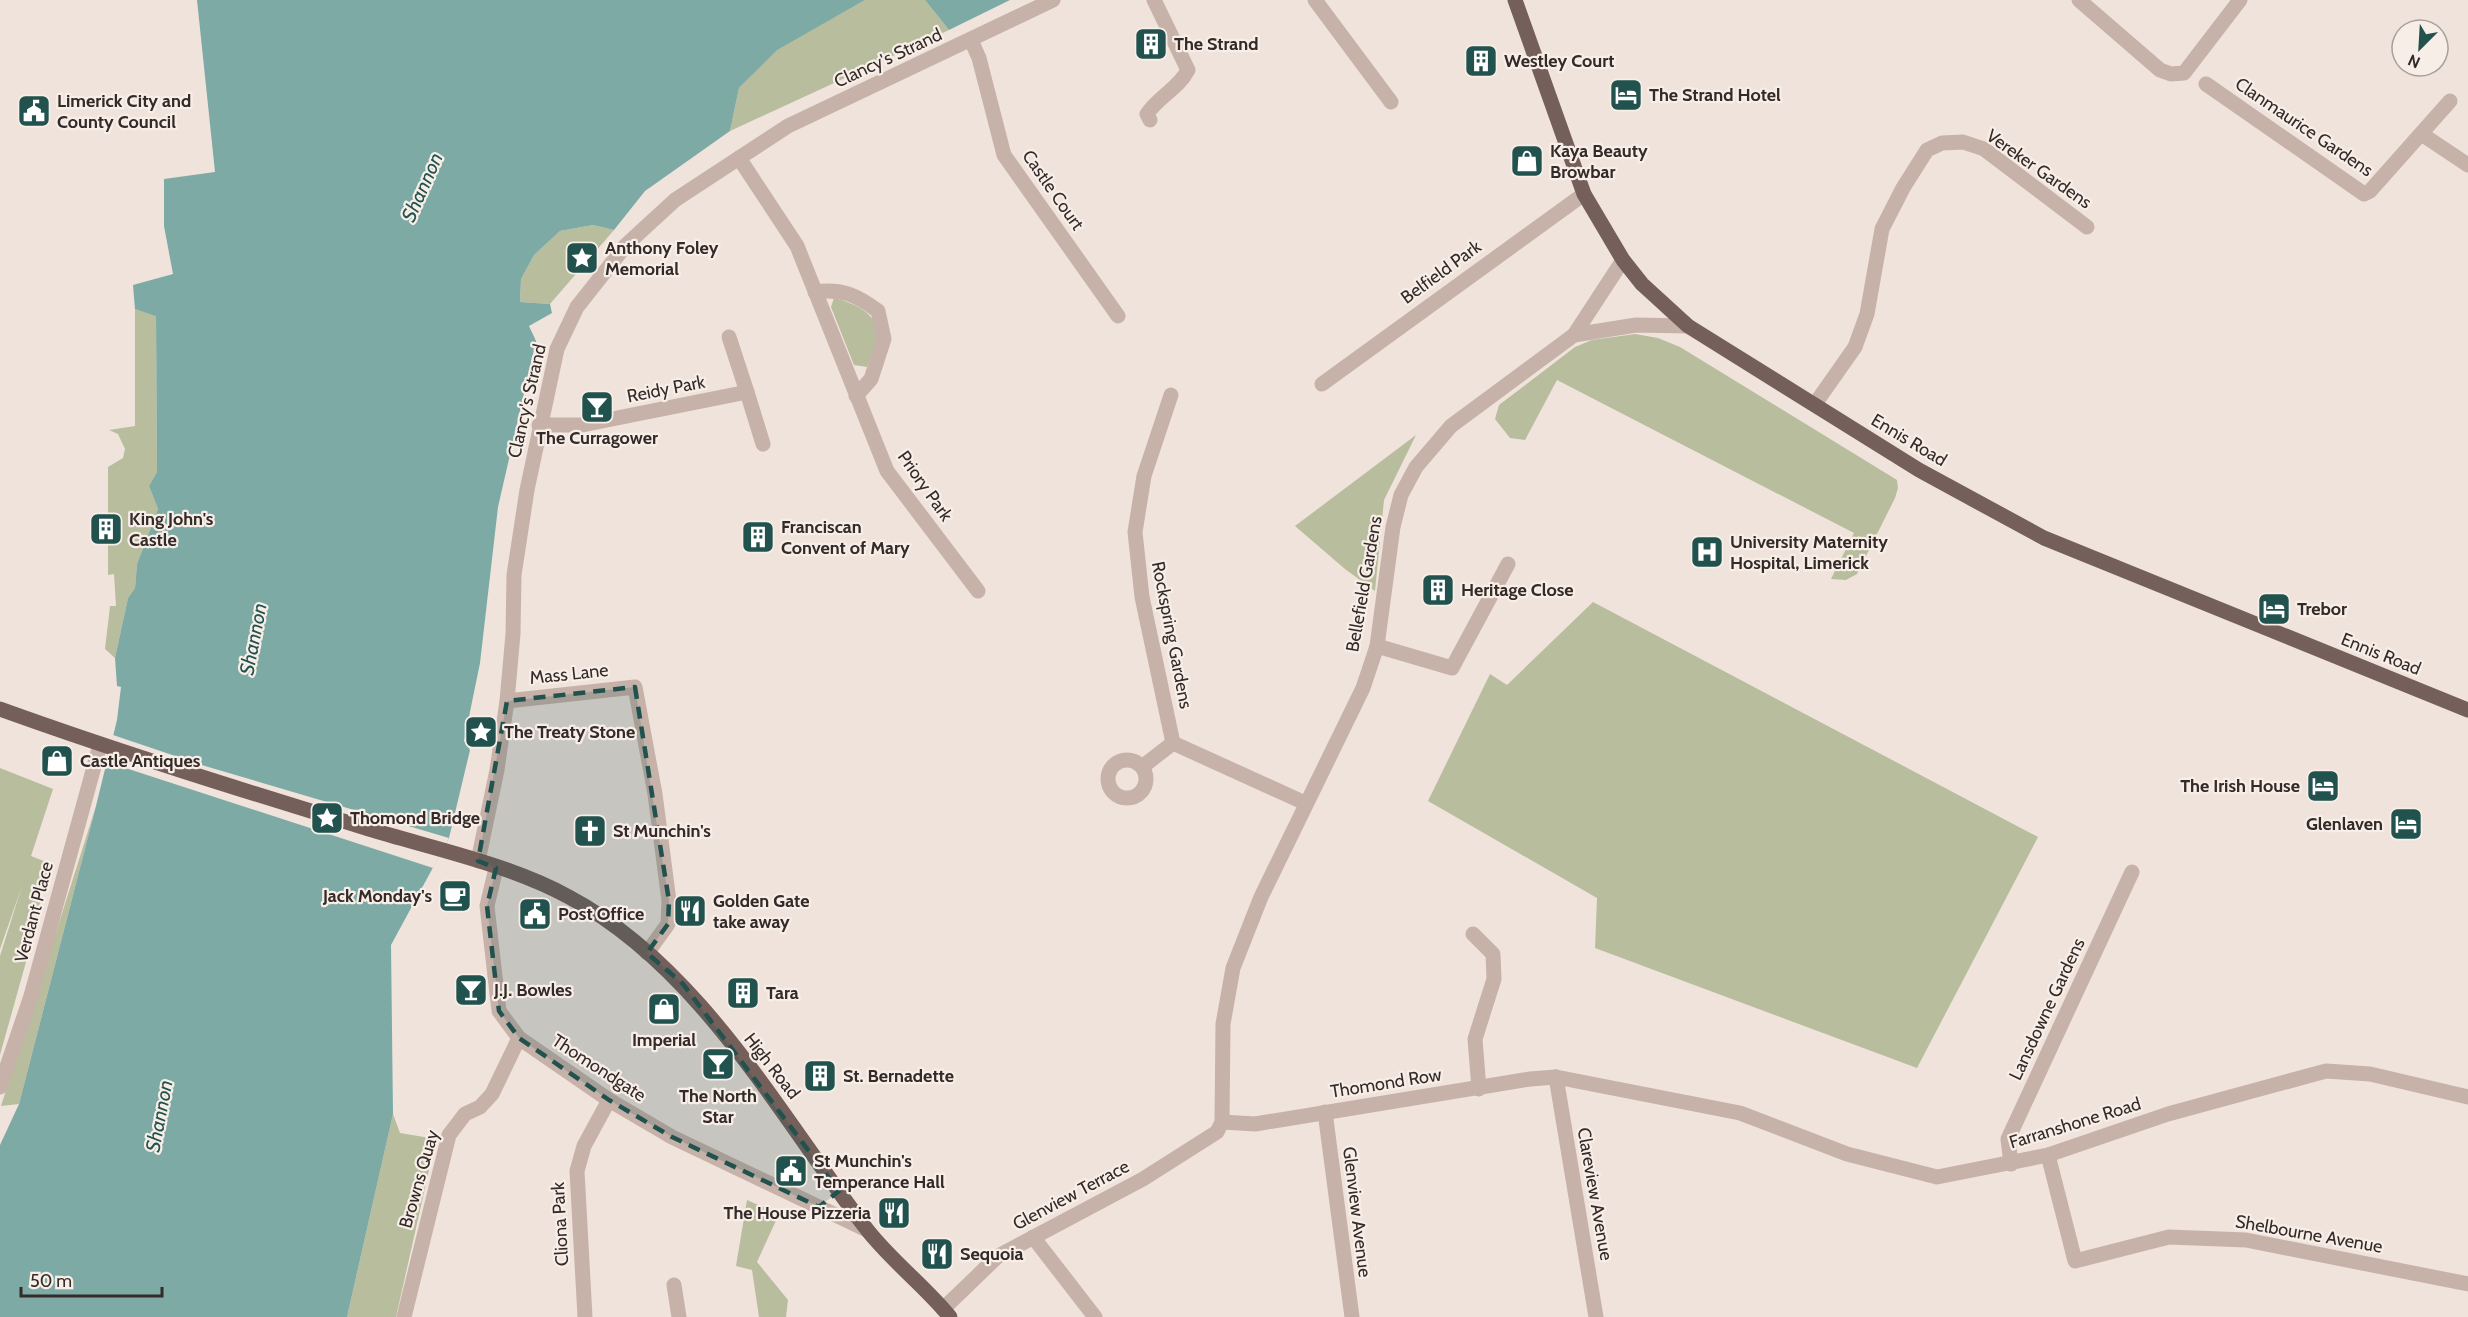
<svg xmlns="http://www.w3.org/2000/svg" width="2468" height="1317" viewBox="0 0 2468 1317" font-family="Cabin,sans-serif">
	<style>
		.green { fill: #b7bd9d }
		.water { fill: #7daaa5 }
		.pier { fill: #f0e3dc }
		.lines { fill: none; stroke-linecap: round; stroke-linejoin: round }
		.minor { stroke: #c7b2a9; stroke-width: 15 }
		.major { stroke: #755f5a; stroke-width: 15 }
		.marked { fill: #21524e; fill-opacity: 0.2; stroke: #21524e; stroke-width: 4.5; stroke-dasharray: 12 8; stroke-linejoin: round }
		.labels { text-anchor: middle; stroke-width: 4.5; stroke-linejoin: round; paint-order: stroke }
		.poi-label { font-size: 18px; font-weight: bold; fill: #342a28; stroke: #f8eee8; text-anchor: start }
		.street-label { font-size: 18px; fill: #342a28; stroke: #f8eee8 }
		.water-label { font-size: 20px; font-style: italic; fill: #21524e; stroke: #f8eee8 }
	</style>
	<rect width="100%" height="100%" fill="#f0e3dc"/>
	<!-- green -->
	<g class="green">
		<path d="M865 0H925L949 30 730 131 739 88 777 49Z"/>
		<path d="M593 225 614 230 550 304 520 302 521 279 534 255 560 231Z"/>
		<path d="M834 298C853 303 878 312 877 336 877 345 870 358 867 367L854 365 831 307Z"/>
		<path d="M135 309 156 315 157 472 149 486 158 509 137 564 135 588 128 598 115 658 105 649 110 606H116L114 574 108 575V467L123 458 125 449 118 434 109 430 135 426Z"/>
		<path d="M1635 334 1658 338 1680 347 1897 480 1898 488 1895 498 1857 574 1846 580 1831 579 1854 533 1557 380 1525 440 1510 438 1495 419 1499 405 1575 347 1592 340Z"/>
		<path d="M1416 435 1384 500 1375 591 1345 569 1295 526Z"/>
		<path d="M1593 602 2038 837 1917 1068 1595 948 1597 898 1428 801 1490 674 1507 685Z"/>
		<path d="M0 768 53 789 31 856 49 863 31 944 0 1055V956L22 886 0 949Z"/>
		<path d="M96 806 19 1104 1 1106Z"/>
		<path d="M393 1114 400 1133 436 1139 396 1317H347Z"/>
		<path d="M747 1200 779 1214 757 1262 788 1300 786 1317H759L752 1270 736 1266Z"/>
	</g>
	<!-- water -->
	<g class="water">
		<path d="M197 0H865L777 50 739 88 730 131 645 191 614 230 593 225 560 231 534 255 521 279 520 302 550 304 552 313 529 326 536 341 498 507 480 663 464 741 470 750 449 838 391 945 393 1114 347 1317H0V1145L19 1104 96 806 117 720 121 687 117 686 115 658 128 598 135 588 137 564 158 509 149 486 157 472 156 316 135 309 133 285 173 274 164 226V179L215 172Z"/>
		<path d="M925 0H1010L949 30Z"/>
	</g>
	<!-- pier -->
	<path class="pier" d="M113 735 205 766 449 838 433 868 107 762Z"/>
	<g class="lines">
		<!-- minor -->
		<g class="minor">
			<path d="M1315 0 1391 102"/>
			<path d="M2079 0 2160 70 2171 74 2184 73 2240 0"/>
			<path d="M971 40 979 58 1004 155 1118 316"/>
			<path d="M2206 84 2364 194 2370 191 2450 101"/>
			<path d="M1150 120 1147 114C1158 97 1179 88 1188 70L1154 0"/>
			<path d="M2423 135 2468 165"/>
			<path d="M739 158 797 246 887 471 978 591"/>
			<path d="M815 292C841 288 857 295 878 311L884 339 871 379 856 396"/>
			<path d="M1574 335 1636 325 1688 326"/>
			<path d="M729 337 747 392"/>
			<path d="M1322 384 1584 194"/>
			<path d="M1171 395 1144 476 1135 532 1142 597 1173 743"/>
			<path d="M1815 404 1855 347 1867 314 1882 229 1903 188 1927 150 1942 143 1963 142 1984 149 2087 227"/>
			<path d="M539 425H582L747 392 763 444"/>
			<path d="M1377 646 1452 668 1508 564"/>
			<path d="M507 701 635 687 655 794 669 901 668 924 647 953"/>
			<circle cx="1127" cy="779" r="19"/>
			<path d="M1142 767 1173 743 1305 803"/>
			<path d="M478 861 497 770 507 701 513 634 514 575 527 490 557 349 577 307 626 245 675 200 739 158 788 126 1053 0"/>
			<path d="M496 868 487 906 499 1011 519 1038 609 1100 672 1137 867 1230"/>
			<path d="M1473 934 1493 954 1494 979 1475 1039 1479 1089"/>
			<path d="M1556 1077 1596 1317"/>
			<path d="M0 1087 31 996 100 745"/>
			<path d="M1325 1112 1352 1317"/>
			<path d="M1222 1122 1255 1124 1530 1079 1556 1077 1740 1113 1847 1154 1937 1177 2048 1155 2168 1114 2326 1071 2370 1074 2468 1097"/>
			<path d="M2048 1155 2075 1261 2169 1237 2246 1240 2468 1284"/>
			<path d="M2011 1164 2008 1139 2132 872"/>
			<path d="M1033 1237 1095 1317"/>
			<path d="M674 1285 679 1317"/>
			<path d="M943 1309 998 1256 1143 1179 1217 1132 1222 1122 1223 1024 1233 968 1261 897 1363 688 1377 646 1393 527 1401 495 1416 467 1451 426 1574 335 1623 260"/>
			<path d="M404 1317 449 1135 465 1114 480 1107 492 1094 519 1038"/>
			<path d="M585 1317 577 1171 584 1146 609 1100"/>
		</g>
		<!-- major -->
		<g class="major">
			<path d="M1515 0 1584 194 1623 260 1642 284 1688 326 1919 470 2044 538 2468 710"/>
			<path d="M0 709C122 753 245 791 369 829 435 849 508 864 569 897 699 966 779 1114 865 1227 890 1260 924 1285 950 1317"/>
		</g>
	</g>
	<!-- marked area -->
	<path class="marked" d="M635 687 669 901 668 924 647 953 683 984 839 1191 819 1207 672 1137 609 1100 519 1038 499 1011 487 906 496 868 478 861 507 701Z"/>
	<!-- icons -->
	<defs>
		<symbol id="building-square" viewBox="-11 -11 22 22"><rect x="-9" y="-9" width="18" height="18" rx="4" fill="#21524e" stroke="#f8eee8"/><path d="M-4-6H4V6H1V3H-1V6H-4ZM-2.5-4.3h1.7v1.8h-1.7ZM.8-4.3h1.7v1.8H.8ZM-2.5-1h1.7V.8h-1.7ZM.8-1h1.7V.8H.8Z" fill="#fff"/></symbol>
		<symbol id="hotel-square" viewBox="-11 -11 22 22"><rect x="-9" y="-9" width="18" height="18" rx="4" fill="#21524e" stroke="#f8eee8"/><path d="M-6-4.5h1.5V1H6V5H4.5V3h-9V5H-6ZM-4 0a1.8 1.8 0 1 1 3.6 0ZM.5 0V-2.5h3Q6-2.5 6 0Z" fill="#fff"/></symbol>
		<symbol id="civic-square" viewBox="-11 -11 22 22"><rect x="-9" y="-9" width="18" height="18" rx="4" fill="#21524e" stroke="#f8eee8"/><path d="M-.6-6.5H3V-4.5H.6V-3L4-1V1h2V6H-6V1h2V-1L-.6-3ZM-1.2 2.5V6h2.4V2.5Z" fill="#fff"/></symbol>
		<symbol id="shop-square" viewBox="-11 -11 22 22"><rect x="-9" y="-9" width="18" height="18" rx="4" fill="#21524e" stroke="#f8eee8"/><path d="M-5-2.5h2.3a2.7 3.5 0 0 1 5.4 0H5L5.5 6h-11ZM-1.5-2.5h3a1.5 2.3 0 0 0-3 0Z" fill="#fff"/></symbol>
		<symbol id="sight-square" viewBox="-11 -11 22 22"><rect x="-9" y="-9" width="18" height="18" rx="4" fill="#21524e" stroke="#f8eee8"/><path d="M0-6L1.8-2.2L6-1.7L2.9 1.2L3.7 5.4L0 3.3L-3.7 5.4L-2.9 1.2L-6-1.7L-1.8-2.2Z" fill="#fff"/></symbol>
		<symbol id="bar-square" viewBox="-11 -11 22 22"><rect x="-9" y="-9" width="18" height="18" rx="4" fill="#21524e" stroke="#f8eee8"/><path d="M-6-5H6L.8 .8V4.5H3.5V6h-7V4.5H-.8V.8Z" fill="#fff"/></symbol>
		<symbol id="hospital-square" viewBox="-11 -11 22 22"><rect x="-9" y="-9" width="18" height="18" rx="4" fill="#21524e" stroke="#f8eee8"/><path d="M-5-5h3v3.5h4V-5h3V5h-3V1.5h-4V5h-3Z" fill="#fff"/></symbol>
		<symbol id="church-square" viewBox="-11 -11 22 22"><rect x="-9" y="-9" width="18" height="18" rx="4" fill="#21524e" stroke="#f8eee8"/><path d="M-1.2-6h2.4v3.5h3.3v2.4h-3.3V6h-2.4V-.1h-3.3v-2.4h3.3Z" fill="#fff"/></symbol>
		<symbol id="cafe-square" viewBox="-11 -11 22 22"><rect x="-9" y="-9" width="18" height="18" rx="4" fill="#21524e" stroke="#f8eee8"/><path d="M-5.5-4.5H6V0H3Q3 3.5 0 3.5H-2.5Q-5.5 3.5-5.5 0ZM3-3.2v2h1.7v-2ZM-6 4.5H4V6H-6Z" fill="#fff"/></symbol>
		<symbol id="restaurant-square" viewBox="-11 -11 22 22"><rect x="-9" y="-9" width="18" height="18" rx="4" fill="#21524e" stroke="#f8eee8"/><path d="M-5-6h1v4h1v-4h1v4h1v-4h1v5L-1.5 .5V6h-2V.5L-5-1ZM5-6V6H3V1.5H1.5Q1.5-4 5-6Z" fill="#fff"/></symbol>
	</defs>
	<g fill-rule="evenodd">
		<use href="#building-square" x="1132" y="25" width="38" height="38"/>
		<use href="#building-square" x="1462" y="42" width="38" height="38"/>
		<use href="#hotel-square" x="1607" y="76" width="38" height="38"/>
		<use href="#civic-square" x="15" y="92" width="38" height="38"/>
		<use href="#shop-square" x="1508" y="142" width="38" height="38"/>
		<use href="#sight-square" x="563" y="239" width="38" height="38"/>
		<use href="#bar-square" x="578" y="388" width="38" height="38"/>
		<use href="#building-square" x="87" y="510" width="38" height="38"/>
		<use href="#building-square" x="739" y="518" width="38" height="38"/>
		<use href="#hospital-square" x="1688" y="533" width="38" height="38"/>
		<use href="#building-square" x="1419" y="571" width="38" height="38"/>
		<use href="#hotel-square" x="2255" y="590" width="38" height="38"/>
		<use href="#sight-square" x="462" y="713" width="38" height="38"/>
		<use href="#shop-square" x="38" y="742" width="38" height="38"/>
		<use href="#hotel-square" x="2304" y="767" width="38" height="38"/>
		<use href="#sight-square" x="308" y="799" width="38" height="38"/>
		<use href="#hotel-square" x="2387" y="805" width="38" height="38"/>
		<use href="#church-square" x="571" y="812" width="38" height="38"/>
		<use href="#cafe-square" x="436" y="877" width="38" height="38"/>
		<use href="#restaurant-square" x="671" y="892" width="38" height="38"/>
		<use href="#civic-square" x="516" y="895" width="38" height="38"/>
		<use href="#bar-square" x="452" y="971" width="38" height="38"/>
		<use href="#building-square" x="724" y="974" width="38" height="38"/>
		<use href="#shop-square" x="645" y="990" width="38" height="38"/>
		<use href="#bar-square" x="699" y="1045" width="38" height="38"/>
		<use href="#building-square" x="801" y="1057" width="38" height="38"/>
		<use href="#civic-square" x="772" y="1152" width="38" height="38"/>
		<use href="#restaurant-square" x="875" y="1194" width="38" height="38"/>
		<use href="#restaurant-square" x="918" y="1235" width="38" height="38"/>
	</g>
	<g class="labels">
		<!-- poi labels -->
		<g class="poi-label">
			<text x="1174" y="50">The Strand</text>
			<text x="1504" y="67">Westley Court</text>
			<text x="1649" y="101">The Strand Hotel</text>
			<text x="57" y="107">Limerick City and<tspan x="57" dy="21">County Council</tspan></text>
			<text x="1550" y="157">Kaya Beauty<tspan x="1550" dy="21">Browbar</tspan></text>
			<text x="605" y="254">Anthony Foley<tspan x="605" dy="21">Memorial</tspan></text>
			<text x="597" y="444" text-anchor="middle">The Curragower</text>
			<text x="129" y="525">King John's<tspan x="129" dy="21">Castle</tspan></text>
			<text x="781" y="533">Franciscan<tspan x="781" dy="21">Convent of Mary</tspan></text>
			<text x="1730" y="548">University Maternity<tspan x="1730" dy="21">Hospital, Limerick</tspan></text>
			<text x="1461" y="596">Heritage Close</text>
			<text x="2297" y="615">Trebor</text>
			<text x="504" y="738">The Treaty Stone</text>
			<text x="80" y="767">Castle Antiques</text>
			<text x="2300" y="792" text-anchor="end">The Irish House</text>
			<text x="350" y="824">Thomond Bridge</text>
			<text x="2383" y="830" text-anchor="end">Glenlaven</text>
			<text x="613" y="837">St Munchin's</text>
			<text x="432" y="902" text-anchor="end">Jack Monday's</text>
			<text x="713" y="907">Golden Gate<tspan x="713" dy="21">take away</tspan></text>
			<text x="558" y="920">Post Office</text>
			<text x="494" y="996">J.J. Bowles</text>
			<text x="766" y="999">Tara</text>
			<text x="664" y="1046" text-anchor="middle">Imperial</text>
			<text x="843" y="1082">St. Bernadette</text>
			<text x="718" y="1102" text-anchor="middle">The North<tspan x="718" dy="21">Star</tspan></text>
			<text x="814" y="1167">St Munchin's<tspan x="814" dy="21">Temperance Hall</tspan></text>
			<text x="871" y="1219" text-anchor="end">The House Pizzeria</text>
			<text x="960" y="1260">Sequoia</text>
		</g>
		<!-- street labels -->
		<g class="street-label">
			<text transform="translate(888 58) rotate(-25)" y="6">Clancy's Strand</text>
			<text transform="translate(2304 127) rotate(34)" y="6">Clanmaurice Gardens</text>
			<text transform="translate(2039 169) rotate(35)" y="6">Vereker Gardens</text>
			<text transform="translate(1053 190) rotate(55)" y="6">Castle Court</text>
			<text transform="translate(1441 272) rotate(-36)" y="6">Belfield Park</text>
			<text transform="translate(666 389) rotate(-11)" y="6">Reidy Park</text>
			<text transform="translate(527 401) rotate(-77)" y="6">Clancy's Strand</text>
			<text transform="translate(1909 440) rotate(31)" y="6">Ennis Road</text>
			<text transform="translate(925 486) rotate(55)" y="6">Priory Park</text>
			<text transform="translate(1364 584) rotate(-80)" y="6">Bellefield Gardens</text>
			<text transform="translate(1172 635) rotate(79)" y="6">Rockspring Gardens</text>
			<text transform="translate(2381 654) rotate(22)" y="6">Ennis Road</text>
			<text transform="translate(569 674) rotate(-6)" y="6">Mass Lane</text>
			<text transform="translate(34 912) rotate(-75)" y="6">Verdant Place</text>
			<text transform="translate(2047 1009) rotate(-65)" y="6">Lansdowne Gardens</text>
			<text transform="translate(772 1066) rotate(52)" y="6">High Road</text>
			<text transform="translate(599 1068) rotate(33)" y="6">Thomondgate</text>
			<text transform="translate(1386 1083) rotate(-9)" y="6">Thomond Row</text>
			<text transform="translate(2075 1123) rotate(-17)" y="6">Farranshone Road</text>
			<text transform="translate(419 1179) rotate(-74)" y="6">Browns Quay</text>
			<text transform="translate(1595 1194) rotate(80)" y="6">Clareview Avenue</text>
			<text transform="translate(1071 1195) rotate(-28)" y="6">Glenview Terrace</text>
			<text transform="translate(1357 1212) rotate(83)" y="6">Glenview Avenue</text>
			<text transform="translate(560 1224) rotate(-93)" y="6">Cliona Park</text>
			<text transform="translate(2309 1234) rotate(10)" y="6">Shelbourne Avenue</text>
		</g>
		<!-- water labels -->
		<g class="water-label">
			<text transform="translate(422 187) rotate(-66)" y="7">Shannon</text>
			<text transform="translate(253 639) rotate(-79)" y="7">Shannon</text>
			<text transform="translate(159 1116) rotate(-79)" y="7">Shannon</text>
		</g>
	</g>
	<!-- north arrow -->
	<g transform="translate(2420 48) rotate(204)"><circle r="28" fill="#f8eee8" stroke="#aaa09b" stroke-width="1.5"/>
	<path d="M0-4.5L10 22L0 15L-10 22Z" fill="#21524e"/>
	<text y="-9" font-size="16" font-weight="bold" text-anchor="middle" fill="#342a28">N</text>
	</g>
	<!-- scale -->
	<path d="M21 1287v9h141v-9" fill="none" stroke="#342a28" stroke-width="3"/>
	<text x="30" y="1287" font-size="18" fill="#342a28" stroke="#f8eee8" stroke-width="4.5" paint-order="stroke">50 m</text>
</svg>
